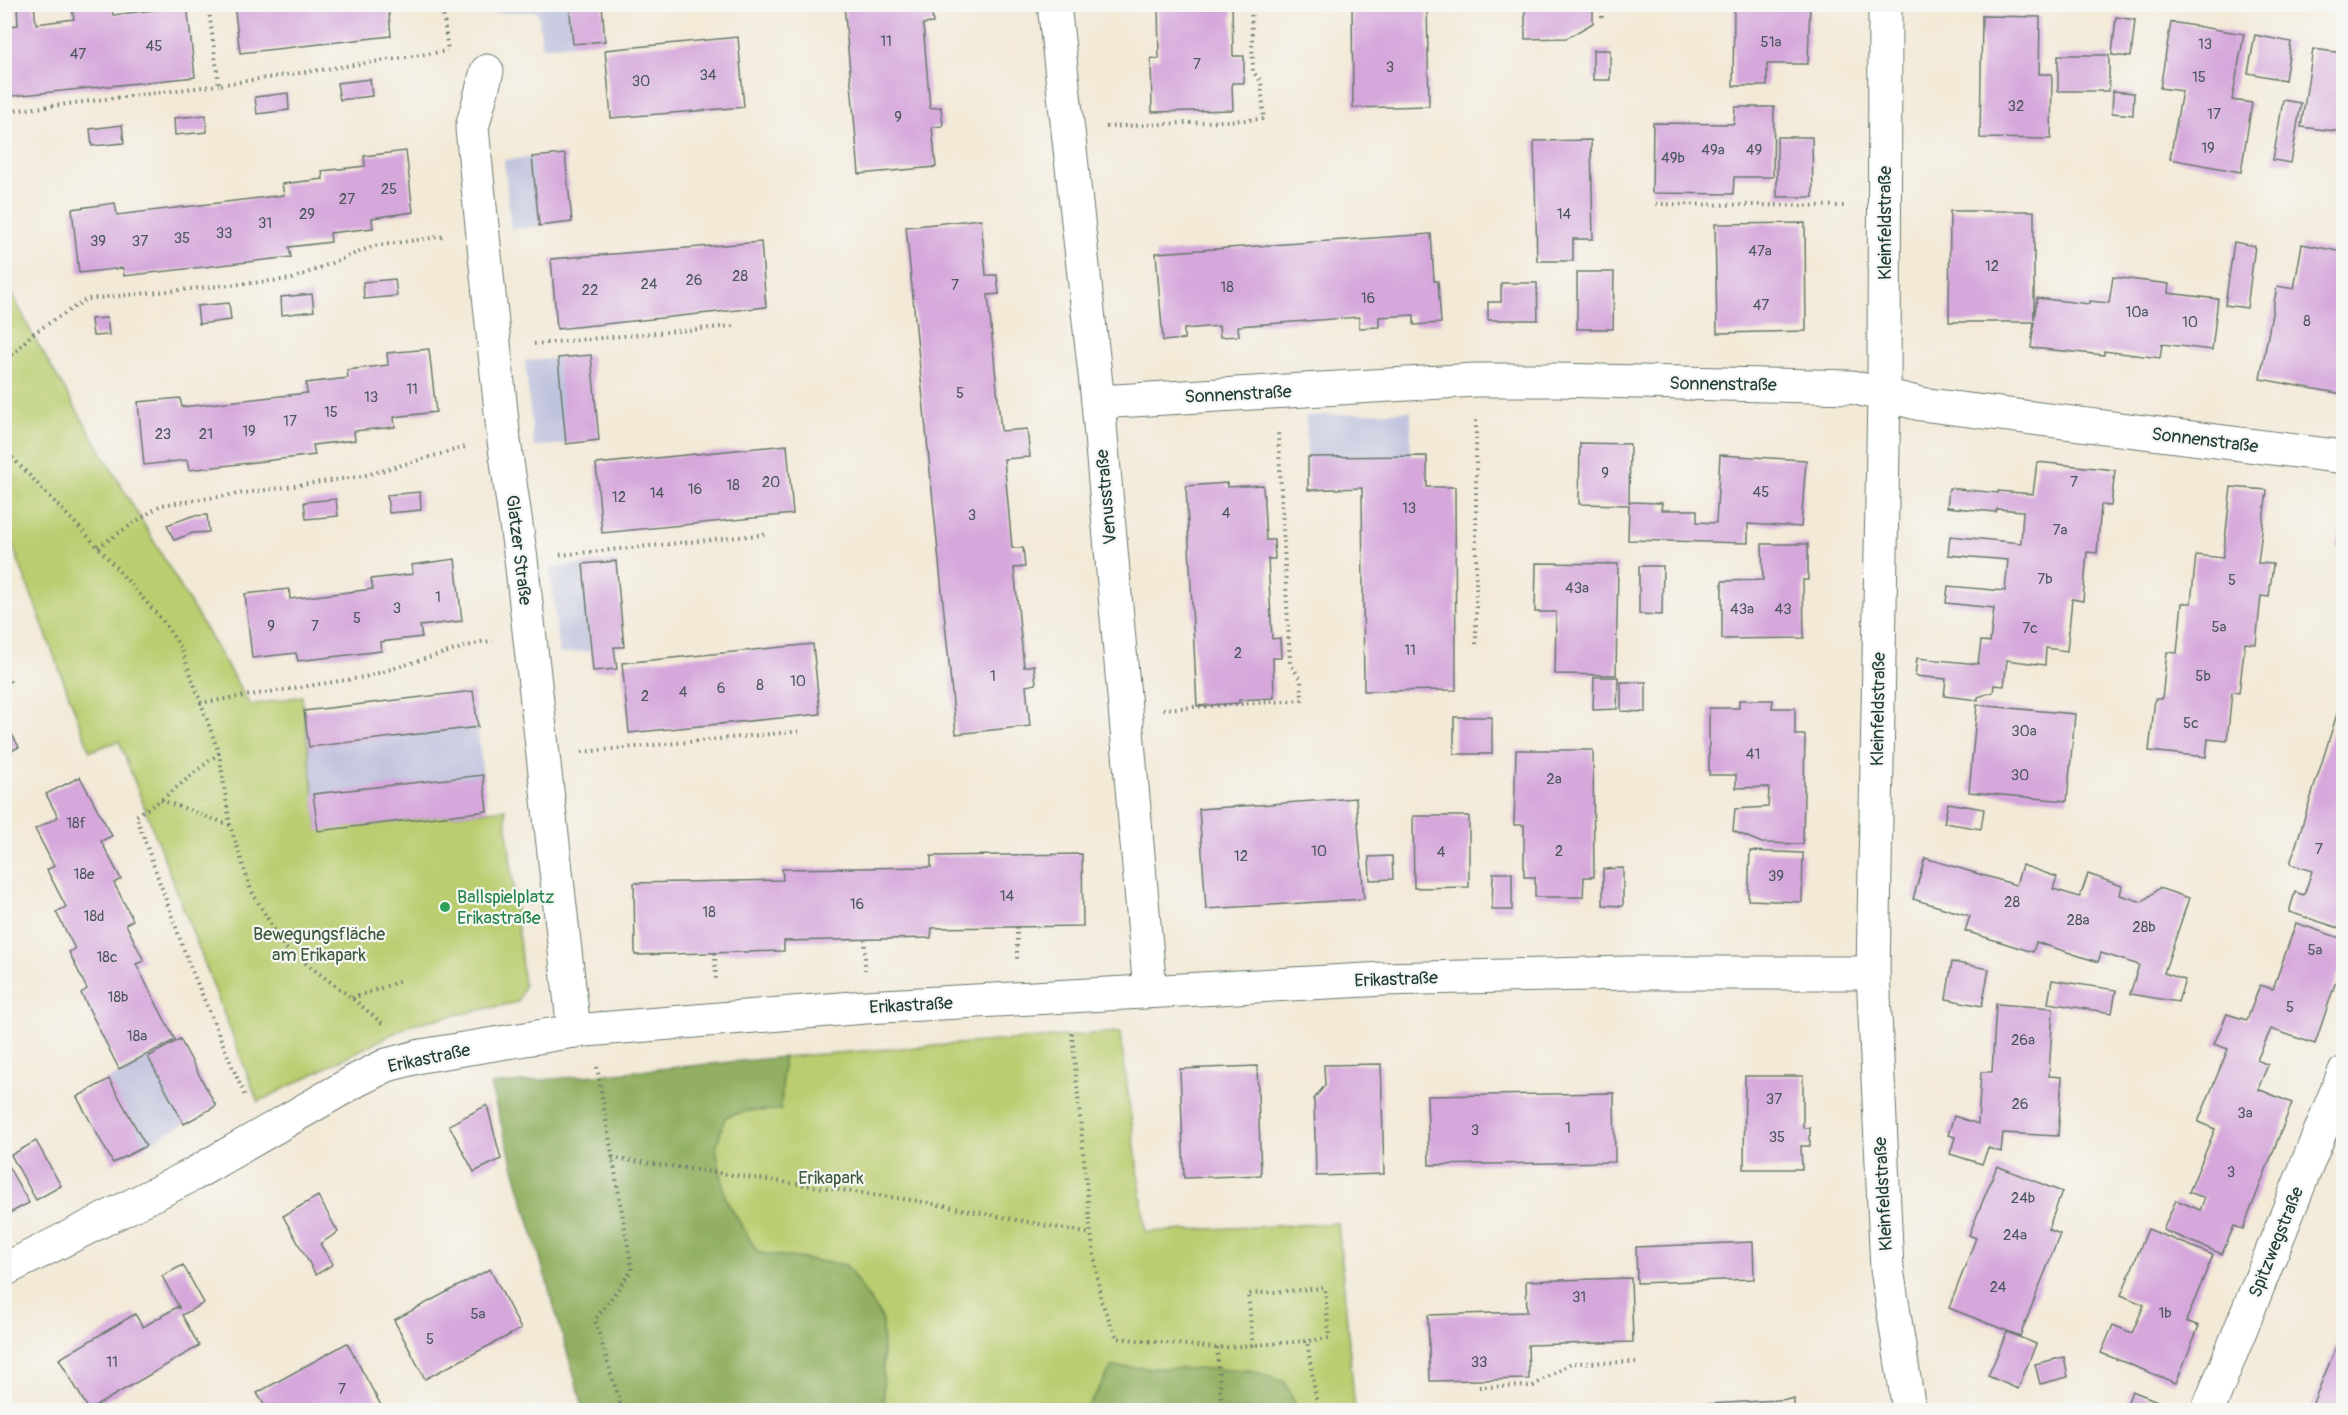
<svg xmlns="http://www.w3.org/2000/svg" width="2348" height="1415" viewBox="0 0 2348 1415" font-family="Pangolin,sans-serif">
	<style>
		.industrial { fill: #bfc2dd }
		.green { fill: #bacd70; stroke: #6c8552; stroke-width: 1.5 }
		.forest { fill: #93b062; stroke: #59764b; stroke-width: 1.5 }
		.building { fill: #d5a7db }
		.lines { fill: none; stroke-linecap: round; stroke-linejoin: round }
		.minor-casing { stroke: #69796d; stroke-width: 35 }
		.path { stroke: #69796d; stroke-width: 4; stroke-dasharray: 1.5 4.5; stroke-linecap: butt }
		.minor { stroke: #fff; stroke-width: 33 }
		.leisure-dot { fill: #2e9e5b; stroke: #f6f6f2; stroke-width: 2 }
		.labels { text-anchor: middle; stroke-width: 4.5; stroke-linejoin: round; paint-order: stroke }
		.number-label { font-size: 15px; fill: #4c585e }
		.street-label { font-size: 18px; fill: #1f3d34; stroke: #f6f6f2 }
		.leisure-label { font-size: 18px; fill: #27864d; stroke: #f6f6f2; text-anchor: start }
		.park-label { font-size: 18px; fill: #3e5a40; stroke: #f6f6f2 }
	</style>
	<rect width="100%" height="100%" fill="#f6f6f2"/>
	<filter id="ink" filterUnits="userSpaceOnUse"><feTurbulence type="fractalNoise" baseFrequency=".0167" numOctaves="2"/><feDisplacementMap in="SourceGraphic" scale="12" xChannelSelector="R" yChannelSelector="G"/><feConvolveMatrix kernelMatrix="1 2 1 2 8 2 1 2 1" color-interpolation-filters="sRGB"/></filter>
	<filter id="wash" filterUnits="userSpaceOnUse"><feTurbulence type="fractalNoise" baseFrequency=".008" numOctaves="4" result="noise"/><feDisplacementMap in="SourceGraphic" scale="24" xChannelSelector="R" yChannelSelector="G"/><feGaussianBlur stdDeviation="1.35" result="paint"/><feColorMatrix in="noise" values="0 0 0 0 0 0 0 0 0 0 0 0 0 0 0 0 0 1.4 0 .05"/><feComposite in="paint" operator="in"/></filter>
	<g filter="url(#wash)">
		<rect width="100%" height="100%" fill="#f3e9d7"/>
		<!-- industrial -->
		<g class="industrial">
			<path d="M458 5H602L605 41 542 47 539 17 536 11 458 15Z"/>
			<path d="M565 154 572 222 511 229 504 160Z"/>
			<path d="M591 355 599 440 534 447 525 361Z"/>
			<path d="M1411 411 1410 487 1308 490 1306 416Z"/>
			<path d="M616 561 624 647 559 654 550 568Z"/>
			<path d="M473 691 487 811 318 831 304 711Z"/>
			<path d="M180 1039 216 1106 113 1163 77 1097Z"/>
		</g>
		<!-- green -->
		<g class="green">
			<path d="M5 278 32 334 250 705 302 696 318 830 505 809 524 986 518 1002 412 1024 258 1102 119 741 90 751 5 525Z"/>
			<path d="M1120 1032 1146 1232 1338 1223 1355 1410H1298L1285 1382 1112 1367 1086 1410H884L882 1318 846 1265 758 1253 726 1200 716 1148 725 1117 747 1111 781 1110 783 1057Z"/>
		</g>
		<!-- forest -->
		<g class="forest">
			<path d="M783 1057 781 1110 747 1111 725 1117 716 1148 726 1200 758 1253 846 1265 882 1319 884 1410H584L490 1085Z"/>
			<path d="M1112 1367 1250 1370 1285 1382 1298 1410H1086Z"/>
		</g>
		<g id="blocks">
			<!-- building -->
			<g class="building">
				<path d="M17 4H34L36 24 74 19 71 4H111L113 15 170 8 169 4H187L195 77 4 97V27L18 25Z"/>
				<path d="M234 4H388L391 36 240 53Z"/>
				<path d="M569 4H602L605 41 573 44Z"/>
				<path d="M844 4H931L933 23 923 24 930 108 941 107 943 126 932 127 936 167 859 174Z"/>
				<path d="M1158 4H1232L1233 56H1244V83H1232L1233 110 1152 112 1151 58 1159 59Z"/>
				<path d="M1352 4H1427L1429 106 1353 108Z"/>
				<path d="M1525 4H1593V23L1567 38 1525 39Z"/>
				<path d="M1734 5H1810L1808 64H1767V86H1733Z"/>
				<path d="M1982 16 2040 17 2039 74H2052L2051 139 1980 138Z"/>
				<path d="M2116 17 2135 20 2131 57 2112 55Z"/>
				<path d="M2171 22 2244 34 2232 100 2252 103 2241 172 2170 159 2182 91 2160 88Z"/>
				<path d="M2255 35 2291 42 2285 80 2248 73Z"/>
				<path d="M738 37 744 107 611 118 605 50Z"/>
				<path d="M2313 49 2343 53V132L2301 127Z"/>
				<rect x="1593" y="50" width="17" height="30"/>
				<rect x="2058" y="55" width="51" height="36"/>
				<path d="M370 79 372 96 340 100 337 83Z"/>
				<path d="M2113 91 2134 93 2133 115 2112 113Z"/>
				<path d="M288 93 289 110 257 114 255 97Z"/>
				<path d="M2283 100 2301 103 2291 163 2273 160Z"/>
				<path d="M1735 107H1774L1773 177H1734L1733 194 1652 193 1653 123 1734 124Z"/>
				<path d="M206 115 207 132 175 135 174 118Z"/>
				<path d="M122 125 124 143 92 146 90 129Z"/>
				<path d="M1777 137H1812L1813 197H1777Z"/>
				<path d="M1591 140 1593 239H1573V261H1537L1534 141Z"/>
				<path d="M406 151 413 212 372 218 373 228 330 233 331 242 289 247 291 257 124 276 123 268 79 273 72 209 115 203 117 215 284 195 282 184 323 179 322 171 365 166 364 156Z"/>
				<path d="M565 154 572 222 539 226 532 157Z"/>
				<path d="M1950 211H2034V320L2037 298 2089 304V301L2109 303 2113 277 2169 284 2168 293 2218 299 2212 350 2162 344 2160 358 2104 351V355L2084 353 2031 348 2034 322H1949Z"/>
				<path d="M981 219 986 275H997L999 294 988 295 1001 431 1027 429 1030 457 1004 459 1012 548H1023L1025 567 1014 568 1024 667 1034 665 1036 684 1026 686 1030 726 956 734 906 227Z"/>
				<path d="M1805 223 1806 331 1717 333 1715 224Z"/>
				<path d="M1431 234 1434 281H1438L1441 323 1414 325V315L1379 317V327L1359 328V317L1238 326 1239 336 1220 337 1219 326 1184 329V339L1163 341 1156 253Z"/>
				<path d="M761 242 766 307 557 329 551 259Z"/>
				<path d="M2234 242 2255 246 2247 308 2225 305Z"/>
				<path d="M2302 244 2343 252V394L2260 379 2277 286 2294 289Z"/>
				<path d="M1577 272H1614L1613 329H1577Z"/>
				<path d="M395 279 397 296 364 299 363 282Z"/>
				<path d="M1501 283H1537L1538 320H1488V302H1501Z"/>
				<path d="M312 294 314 311 282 315 281 297Z"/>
				<path d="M229 303 231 320 199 324 197 306Z"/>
				<path d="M107 318 109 335 93 336 91 319Z"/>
				<path d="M429 349 436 412 394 417 395 427 354 431 355 440 313 445 315 455 189 470 187 460 144 465 138 402 180 398 182 407 307 393 306 383 348 378 347 370 388 365 387 353Z"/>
				<path d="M591 355 599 440 566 444 558 358Z"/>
				<path d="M1580 443 1630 444 1629 502 1662 503 1661 510H1697V522L1716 523 1720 455 1806 460 1801 527 1748 524V543L1628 540 1629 505 1579 504Z"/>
				<path d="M787 445 793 514 602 533 596 464Z"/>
				<path d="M1427 456V487H1455L1456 690 1364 691 1362 488 1308 490V457Z"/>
				<path d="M2037 462 2115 470 2111 506 2101 505 2097 553 2087 552 2083 601 2072 599 2067 651 2046 648 2045 665 2007 660 2004 686 1994 685 1993 692 1978 697V700L1944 696 1946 679 1915 676 1917 658 1978 664 1981 641 1990 642 1994 608 1946 603 1948 586 2005 591 2008 560 1948 555 1950 536 2021 543 2023 511 1997 509 1996 512 1947 507 1949 488 1998 493V491L2033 494Z"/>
				<path d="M1227 483V487L1263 485 1266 540H1274L1275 559H1268L1272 639 1280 638 1281 658H1273L1274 698 1239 700V703L1197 706 1186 486Z"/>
				<path d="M2231 487 2267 490 2258 563 2273 564 2269 597 2261 596 2256 644 2245 643 2239 693 2232 692 2227 741 2208 739 2206 757 2149 751 2155 699H2162L2167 652 2177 653 2182 603H2191L2196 555 2223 558Z"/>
				<path d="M420 492 421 510 389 513 387 495Z"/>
				<path d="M336 499 338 516 306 519 304 502Z"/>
				<path d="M207 515 209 532 193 533 174 540 167 525 192 516Z"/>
				<path d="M2343 523V548L2336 546Z"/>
				<path d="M1762 544H1808V580H1803L1804 638 1722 639V581L1763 580Z"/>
				<path d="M455 559 462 621 420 626 422 637 380 642 381 651 298 661 296 653 252 658 245 594 289 589 290 599 373 589 371 579 413 574 412 565Z"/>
				<path d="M616 561 624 647H614L617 669 593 671 583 564Z"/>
				<path d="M1536 563 1618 564 1616 675 1555 674 1556 612H1535Z"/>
				<path d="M1639 566H1663L1662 615 1639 614Z"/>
				<path d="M813 644 820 714 629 733 622 663Z"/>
				<path d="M1594 677H1618L1617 709 1593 710Z"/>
				<path d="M1621 682H1646V712L1621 711Z"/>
				<path d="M473 691 478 727 309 747 304 711Z"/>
				<path d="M2343 695V913L2339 928 2289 912 2295 892 2304 895 2312 871 2290 864Z"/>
				<path d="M1739 700H1773L1772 708H1795V735H1805L1803 844 1762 843 1733 831 1735 809 1768 807 1769 787 1736 788V775H1709V708H1739Z"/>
				<path d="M1977 705 2075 714 2067 801 1969 792Z"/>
				<rect x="1454" y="717" width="38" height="37"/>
				<path d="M4 720 19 747 4 755Z"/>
				<path d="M1516 750H1593L1594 877H1584L1583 897H1535V877H1524V825H1514Z"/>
				<path d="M483 775 487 811 318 831 313 794Z"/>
				<path d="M80 777 112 836 101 841 121 879 114 883 133 920 126 924 144 961 136 964 175 1040 119 1069 81 993 87 989 69 952 75 949 56 912 66 907 47 870 54 866 35 829 58 817 46 794Z"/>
				<path d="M1356 798 1364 899 1206 909 1199 809Z"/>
				<path d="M1948 803 1984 809 1981 829 1944 823Z"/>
				<path d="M1413 816H1469V887L1414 888Z"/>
				<path d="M1750 851 1803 853 1802 902 1748 900Z"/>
				<path d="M1082 854 1083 926 932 928 931 938 784 941V951L635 955 634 883 783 880 782 869 931 867V856Z"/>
				<path d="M1392 856 1393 879 1370 880 1369 857Z"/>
				<path d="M1925 858 2016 885 2022 865 2057 877 2053 889 2080 897 2088 874 2122 886 2120 895 2142 902 2159 888 2189 898 2164 973 2185 980 2178 1002 2130 994 2139 965 2101 953 2098 962 2036 942 2033 952 1965 931 1970 916 1913 899Z"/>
				<path d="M1623 868V906L1603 905V869Z"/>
				<path d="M1493 873H1512V910H1492Z"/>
				<path d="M2296 923 2343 939V960L2315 1044 2271 1029 2257 1060 2268 1065 2258 1089 2292 1103 2243 1229 2234 1226 2222 1254 2163 1230 2176 1200 2200 1210 2205 1198 2189 1192 2215 1129 2198 1122 2228 1049 2214 1044 2227 1014 2247 1020 2260 985 2273 989Z"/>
				<path d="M1952 962 1989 969 1982 1006 1946 999Z"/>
				<path d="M2052 980 2116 990 2112 1013 2048 1003Z"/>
				<path d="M1996 1004 2053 1008 2049 1076 2062 1077 2058 1136 2003 1133 2001 1152 1988 1148 1982 1164 1950 1154 1955 1137 1948 1135 1954 1116 1978 1124 1981 1072H1992Z"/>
				<path d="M180 1039 216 1106 184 1124 148 1057Z"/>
				<path d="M1381 1064 1384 1174 1316 1176 1314 1099 1325 1085 1324 1065Z"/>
				<path d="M1257 1066 1261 1175 1184 1178 1180 1069Z"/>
				<path d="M1745 1076H1803V1128H1810V1146H1801L1802 1169H1744Z"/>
				<path d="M109 1079 146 1146 113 1163 77 1097Z"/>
				<path d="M1614 1093 1615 1162 1429 1165 1427 1096Z"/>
				<path d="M487 1105 501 1159 474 1172 449 1125Z"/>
				<path d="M36 1141 61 1186 36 1200 11 1155Z"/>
				<path d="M4 1159 29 1203 4 1216Z"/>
				<path d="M1997 1166 2062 1192 2048 1229 2060 1234 2020 1336 1949 1308 1976 1238 1969 1235Z"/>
				<path d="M318 1196 338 1232 320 1244 333 1264 316 1275 283 1216Z"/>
				<path d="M2148 1229 2213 1255 2186 1321 2199 1326 2176 1383 2101 1353 2113 1325 2132 1333 2144 1305 2121 1295Z"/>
				<path d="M1753 1242 1754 1279 1637 1283 1636 1247Z"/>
				<path d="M183 1265 204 1303 182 1315 199 1346 89 1410 59 1359 135 1314 143 1327 177 1307 180 1309 162 1276Z"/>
				<path d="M490 1269 521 1329 425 1379 394 1320Z"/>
				<path d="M1631 1278 1633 1342 1528 1345 1529 1379 1430 1381 1428 1315 1527 1312 1526 1281Z"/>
				<path d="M2343 1329V1410H2310L2332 1357Z"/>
				<path d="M2007 1332 2036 1344 2018 1389 1988 1376Z"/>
				<path d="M347 1343 383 1409 267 1410 257 1393Z"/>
				<path d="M2064 1357 2068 1377 2040 1384 2035 1364Z"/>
				<path d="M2132 1391 2170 1406 2168 1410H2125Z"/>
				<path d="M1794 1399V1410H1692L1691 1405Z"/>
			</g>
		</g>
	</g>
	<g filter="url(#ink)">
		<use href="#blocks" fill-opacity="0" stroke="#69796d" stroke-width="1.5"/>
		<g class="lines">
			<defs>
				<g id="minor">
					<path d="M1054 4 1098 402 1150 991"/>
					<path d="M1885 4 1884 395 1873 973 1887 1269 1909 1410"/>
					<path d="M487 71 472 128 504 441 521 559 574 1031"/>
					<path d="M1098 402 1476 380H1555L1852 387 1921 404 2344 457"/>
					<path d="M4 1270 192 1175 357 1080 387 1065 421 1056 574 1031 865 1007 1385 979 1627 973H1873"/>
					<path d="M2208 1410 2344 1073"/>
				</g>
			</defs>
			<!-- minor casing -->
			<use href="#minor" class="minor-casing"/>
			<!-- path -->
			<g class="path">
				<path d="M208 4 219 85 447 51"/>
				<path d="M442 4 448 51"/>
				<path d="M1602 4V22"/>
				<path d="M4 112 219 85"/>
				<path d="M1106 127 1264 119 1261 81 1253 72 1251 4"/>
				<path d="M1656 204 1845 206"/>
				<path d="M534 344 733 326"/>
				<path d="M4 364 32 334 87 299 292 279 374 246 446 236"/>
				<path d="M4 449 98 547 163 621 181 648 219 753 230 825 251 890 284 947 352 998 384 1025"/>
				<path d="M98 547 161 505 363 476 465 447"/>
				<path d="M560 555 769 534"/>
				<path d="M1476 644V420"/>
				<path d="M4 670 11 684"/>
				<path d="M200 703 365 677 481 642 493 641"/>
				<path d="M1163 709 1302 700 1301 680 1290 663 1278 431"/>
				<path d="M582 752 803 731"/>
				<path d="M219 753 161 800 136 816 188 961 246 1099"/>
				<path d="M161 800 230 825"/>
				<path d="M1017 927V960"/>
				<path d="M865 939V970"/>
				<path d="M715 953 716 982"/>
				<path d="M352 998 401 981"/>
				<path d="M1072 1033 1091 1234 1101 1301 1117 1338 1217 1348 1307 1341 1318 1410"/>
				<path d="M597 1067 632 1270 595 1320 622 1410"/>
				<path d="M612 1158 918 1201 1091 1234"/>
				<path d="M1253 1346 1248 1294 1325 1288 1329 1338 1307 1341"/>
				<path d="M1217 1348 1222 1410"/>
				<path d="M1479 1387 1533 1386 1571 1363 1636 1362"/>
			</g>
			<!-- minor -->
			<use href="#minor" class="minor"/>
		</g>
	</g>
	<!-- markers -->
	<circle class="leisure-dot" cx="445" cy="907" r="6"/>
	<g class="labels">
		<!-- number labels -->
		<g class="number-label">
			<text x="886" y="46">11</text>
			<text x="1771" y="47">51a</text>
			<text x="2205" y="49">13</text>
			<text x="154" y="51">45</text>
			<text x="78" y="59">47</text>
			<text x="1197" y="69">7</text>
			<text x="1390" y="72">3</text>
			<text x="708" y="80">34</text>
			<text x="2199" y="82">15</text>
			<text x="641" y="86">30</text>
			<text x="2016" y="111">32</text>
			<text x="2214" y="119">17</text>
			<text x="898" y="122">9</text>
			<text x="2208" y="153">19</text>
			<text x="1713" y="155">49a</text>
			<text x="1754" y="155">49</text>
			<text x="1673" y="163">49b</text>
			<text x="389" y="194">25</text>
			<text x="347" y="204">27</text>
			<text x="307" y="219">29</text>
			<text x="1564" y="219">14</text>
			<text x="265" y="228">31</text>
			<text x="224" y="238">33</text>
			<text x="182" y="243">35</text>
			<text x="98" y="246">39</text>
			<text x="140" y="246">37</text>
			<text x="1760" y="256">47a</text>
			<text x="1992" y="271">12</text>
			<text x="740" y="281">28</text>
			<text x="694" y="285">26</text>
			<text x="649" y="289">24</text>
			<text x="955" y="290">7</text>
			<text x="1227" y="292">18</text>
			<text x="590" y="295">22</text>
			<text x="1368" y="303">16</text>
			<text x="1761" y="310">47</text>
			<text x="2137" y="317">10a</text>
			<text x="2307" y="326">8</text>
			<text x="2190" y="327">10</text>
			<text x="412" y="394">11</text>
			<text x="960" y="398">5</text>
			<text x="371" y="402">13</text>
			<text x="331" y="417">15</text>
			<text x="290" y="426">17</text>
			<text x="249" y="436">19</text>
			<text x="163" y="439">23</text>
			<text x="206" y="439">21</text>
			<text x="1605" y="478">9</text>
			<text x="771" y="487">20</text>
			<text x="2074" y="487">7</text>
			<text x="733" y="490">18</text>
			<text x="695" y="494">16</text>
			<text x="1761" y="497">45</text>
			<text x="657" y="498">14</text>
			<text x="619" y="502">12</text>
			<text x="1409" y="513">13</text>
			<text x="1226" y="518">4</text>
			<text x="972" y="520">3</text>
			<text x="2060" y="535">7a</text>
			<text x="2045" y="584">7b</text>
			<text x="2232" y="585">5</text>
			<text x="1577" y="593">43a</text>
			<text x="438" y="602">1</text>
			<text x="397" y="613">3</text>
			<text x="1742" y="614">43a</text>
			<text x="1783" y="614">43</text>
			<text x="357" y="623">5</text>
			<text x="271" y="631">9</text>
			<text x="315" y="631">7</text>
			<text x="2219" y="632">5a</text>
			<text x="2030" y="633">7c</text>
			<text x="1410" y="655">11</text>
			<text x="1238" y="658">2</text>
			<text x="993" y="681">1</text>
			<text x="2203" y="681">5b</text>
			<text x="798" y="686">10</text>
			<text x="760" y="690">8</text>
			<text x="721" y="693">6</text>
			<text x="683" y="697">4</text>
			<text x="645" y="701">2</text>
			<text x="2191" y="728">5c</text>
			<text x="2024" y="736">30a</text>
			<text x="1753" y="759">41</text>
			<text x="2020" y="780">30</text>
			<text x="1554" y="784">2a</text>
			<text x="76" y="828">18f</text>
			<text x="2319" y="854">7</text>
			<text x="1319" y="856">10</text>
			<text x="1559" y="856">2</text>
			<text x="1441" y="857">4</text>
			<text x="1241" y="861">12</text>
			<text x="84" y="879">18e</text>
			<text x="1776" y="881">39</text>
			<text x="1007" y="901">14</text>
			<text x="2012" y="907">28</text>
			<text x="857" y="909">16</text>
			<text x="709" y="917">18</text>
			<text x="94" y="921">18d</text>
			<text x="2078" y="925">28a</text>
			<text x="2144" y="932">28b</text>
			<text x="2315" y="955">5a</text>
			<text x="107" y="962">18c</text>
			<text x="118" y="1002">18b</text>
			<text x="2290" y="1012">5</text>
			<text x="137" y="1041">18a</text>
			<text x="2023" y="1045">26a</text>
			<text x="1774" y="1104">37</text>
			<text x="2020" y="1109">26</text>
			<text x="2245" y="1118">3a</text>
			<text x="1568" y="1133">1</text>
			<text x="1475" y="1135">3</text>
			<text x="1777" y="1142">35</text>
			<text x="2231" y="1177">3</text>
			<text x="2023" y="1203">24b</text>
			<text x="2015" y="1240">24a</text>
			<text x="1998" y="1292">24</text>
			<text x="1579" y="1302">31</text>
			<text x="2165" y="1318">1b</text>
			<text x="478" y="1319">5a</text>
			<text x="430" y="1344">5</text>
			<text x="112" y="1367">11</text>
			<text x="1479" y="1367">33</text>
			<text x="342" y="1394">7</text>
		</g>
		<!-- street labels -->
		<g class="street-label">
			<text transform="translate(1885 223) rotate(-90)" y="6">Kleinfeldstraße</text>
			<text transform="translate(1723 384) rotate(1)" y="6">Sonnenstraße</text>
			<text transform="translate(1238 394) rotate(-3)" y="6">Sonnenstraße</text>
			<text transform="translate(2205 440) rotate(7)" y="6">Sonnenstraße</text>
			<text transform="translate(1106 497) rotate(-95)" y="6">Venusstraße</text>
			<text transform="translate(519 550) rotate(83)" y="6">Glatzer Straße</text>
			<text transform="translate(1878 709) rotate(-89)" y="6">Kleinfeldstraße</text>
			<text transform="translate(1396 979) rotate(-2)" y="6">Erikastraße</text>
			<text transform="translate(911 1005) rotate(-3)" y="6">Erikastraße</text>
			<text transform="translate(429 1058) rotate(-12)" y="6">Erikastraße</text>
			<text transform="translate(1883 1194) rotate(-93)" y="6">Kleinfeldstraße</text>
			<text transform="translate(2276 1242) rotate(-68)" y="6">Spitzwegstraße</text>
		</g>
		<!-- leisure labels -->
		<g class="leisure-label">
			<text x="457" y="903">Ballspielplatz<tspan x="457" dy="21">Erikastraße</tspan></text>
		</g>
		<!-- park labels -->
		<g class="park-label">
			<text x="319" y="940">Bewegungsfläche<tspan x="319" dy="21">am Erikapark</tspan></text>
			<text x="831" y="1184">Erikapark</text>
		</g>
	</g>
	<!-- margin -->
	<rect width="2348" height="1415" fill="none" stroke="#f6f6f2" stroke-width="24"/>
</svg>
